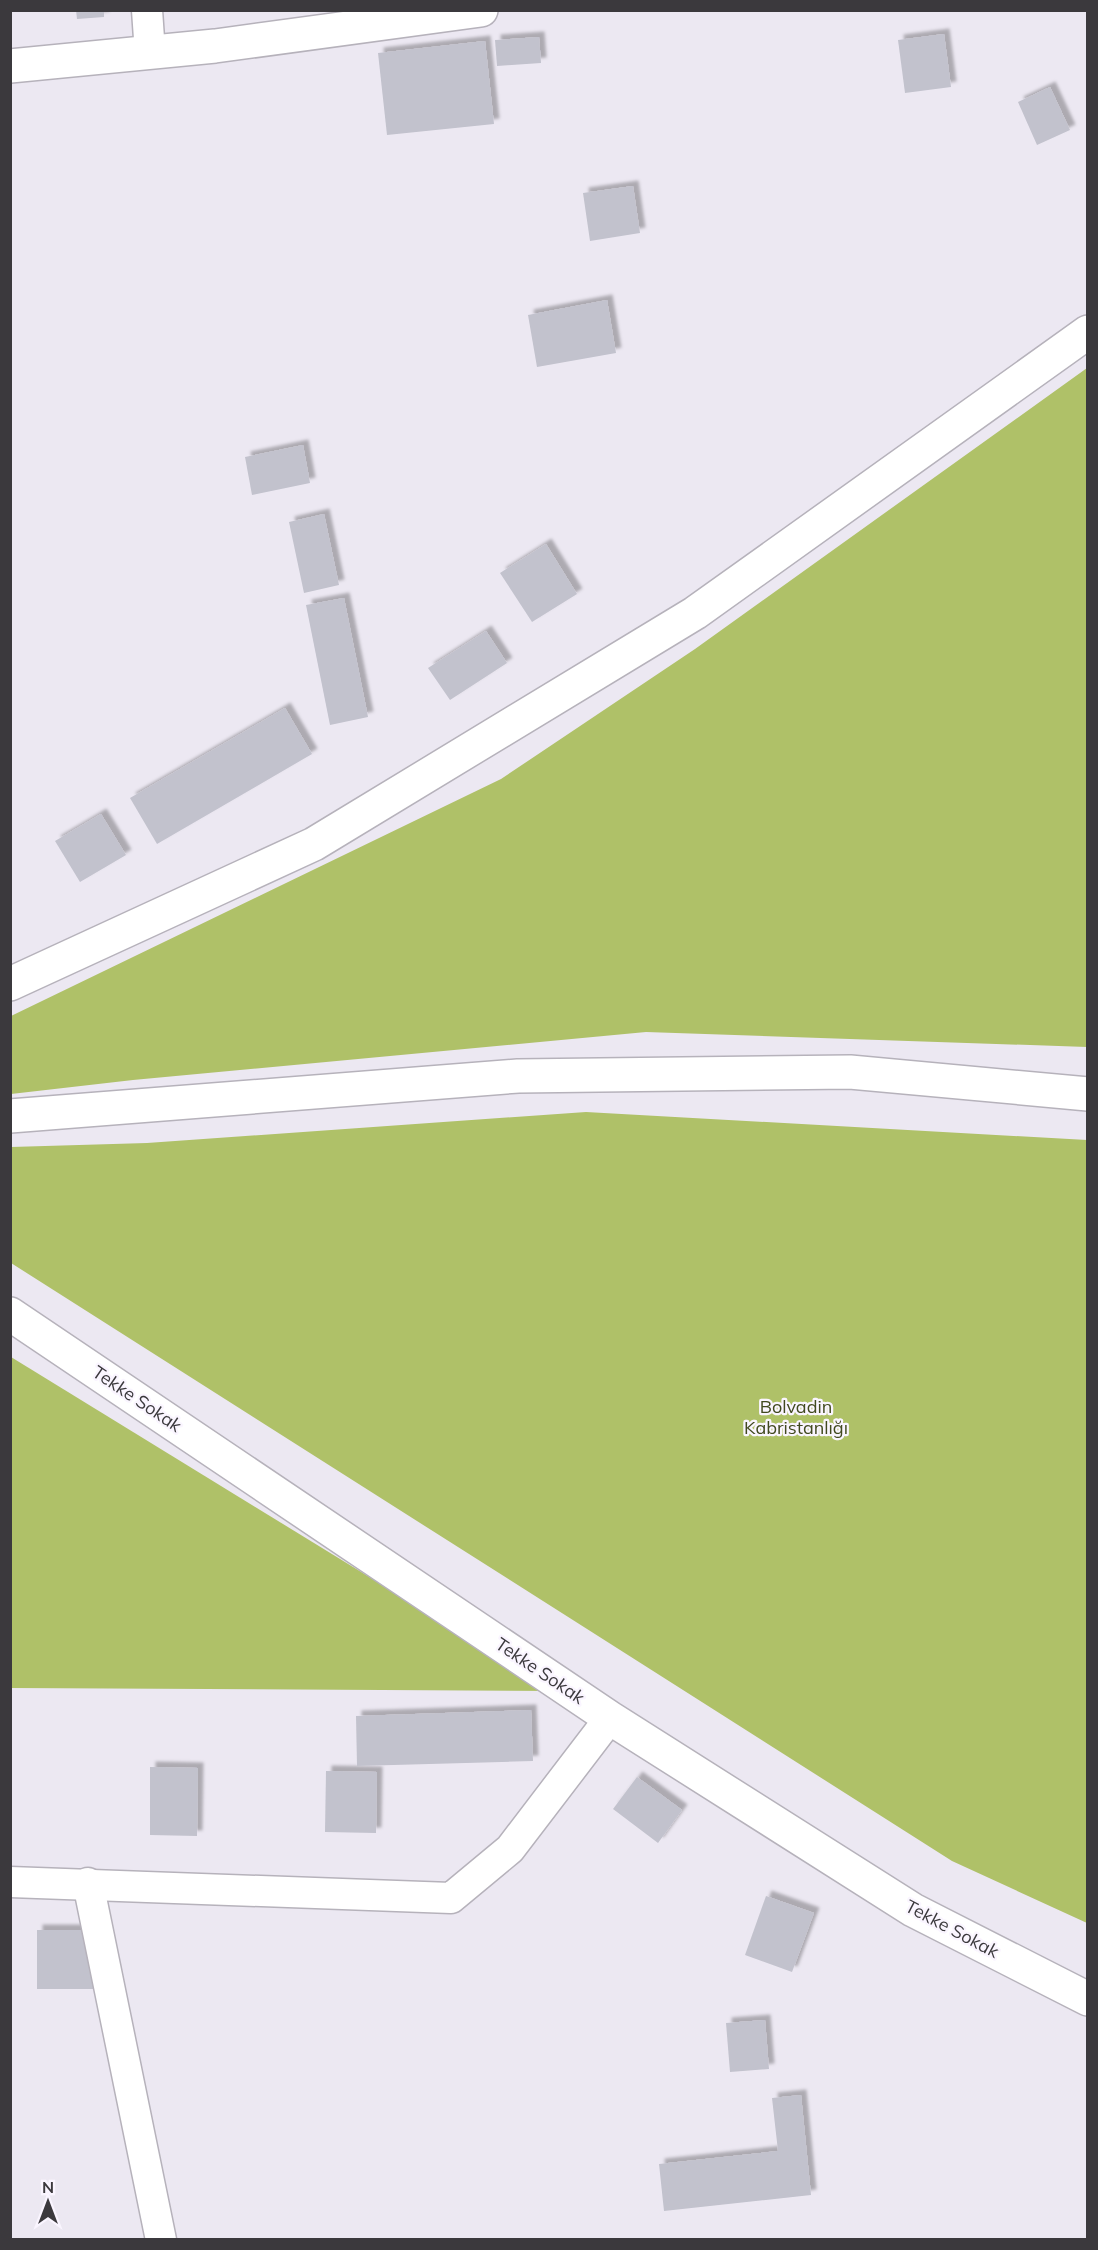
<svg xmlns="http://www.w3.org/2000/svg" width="1098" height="2250" viewBox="0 0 1098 2250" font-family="Mulish,sans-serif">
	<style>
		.green { fill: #afc168 }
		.building { fill: #c2c2cd; filter: url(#shadow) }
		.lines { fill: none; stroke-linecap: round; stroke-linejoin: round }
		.minor-casing { stroke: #b6b2bb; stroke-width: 33 }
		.tertiary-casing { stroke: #b6b2bb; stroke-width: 36 }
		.minor { stroke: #fff; stroke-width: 30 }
		.tertiary { stroke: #fff; stroke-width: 33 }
		.labels { text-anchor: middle; stroke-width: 4.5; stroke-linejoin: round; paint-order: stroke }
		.street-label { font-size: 18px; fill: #3b393d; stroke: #faf5ff }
		.park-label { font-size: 18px; fill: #41491f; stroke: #faf5ff }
	</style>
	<defs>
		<filter id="shadow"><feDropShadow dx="5.5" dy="-5.5" stdDeviation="1.5" flood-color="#0004"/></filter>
	</defs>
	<rect width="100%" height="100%" fill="#ece8f2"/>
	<!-- green -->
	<g class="green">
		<path d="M1087 368V1047L646 1032 133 1080 11 1094V1016L501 779 695 649Z"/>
		<path d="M586 1112 1087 1140V1923L952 1861 11 1263V1147L147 1143Z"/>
		<path d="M11 1357 555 1691 11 1688Z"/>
	</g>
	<!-- building -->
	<g class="building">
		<path d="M76 10H104V17L77 19Z"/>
		<path d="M944 34 951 87 905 93 898 40Z"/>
		<path d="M539 37 541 63 497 66 495 40Z"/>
		<path d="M485 41 494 124 387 135 378 53Z"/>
		<path d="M1050 87 1070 130 1037 145 1018 102Z"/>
		<path d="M633 186 640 233 590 241 583 193Z"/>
		<path d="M607 300 616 353 537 367 528 315Z"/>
		<path d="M303 445 310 483 252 495 245 457Z"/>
		<path d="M324 514 339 585 304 593 289 522Z"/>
		<path d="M546 544 577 594 532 622 500 573Z"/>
		<path d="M344 598 368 717 330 725 306 605Z"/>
		<path d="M486 631 507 663 450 700 428 668Z"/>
		<path d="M285 708 312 754 157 844 130 798Z"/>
		<path d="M101 814 126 855 80 882 55 841Z"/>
		<path d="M531 1710 533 1761 357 1766 356 1716Z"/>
		<path d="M150 1767 198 1768 197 1836 150 1835Z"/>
		<path d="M326 1771 377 1772 376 1833 325 1832Z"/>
		<path d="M637 1777 682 1810 658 1843 613 1809Z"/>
		<path d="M766 1896 814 1913 792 1972 745 1955Z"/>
		<rect x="37" y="1930" width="59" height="59"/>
		<path d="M765 2020 769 2069 730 2072 726 2023Z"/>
		<path d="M801 2095 811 2195 664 2211 659 2164 778 2151 772 2098Z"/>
	</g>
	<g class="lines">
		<defs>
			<g id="minor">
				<path d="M147 10 150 53"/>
				<path d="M10 1882 451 1898 510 1849 610 1718"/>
				<path d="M88 1883 161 2240"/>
			</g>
			<g id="tertiary">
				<path d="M10 66 215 46 481 10"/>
				<path d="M10 984 314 844 695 613 1088 332"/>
				<path d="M10 1116 518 1076 850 1072 1088 1094"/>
				<path d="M10 1314 610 1718 913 1910 1088 1999"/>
			</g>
		</defs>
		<!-- minor casing -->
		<use href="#minor" class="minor-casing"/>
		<!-- tertiary casing -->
		<use href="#tertiary" class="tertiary-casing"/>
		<!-- minor -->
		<use href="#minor" class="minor"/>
		<!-- tertiary -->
		<use href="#tertiary" class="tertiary"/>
	</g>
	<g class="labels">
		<!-- street labels -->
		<g class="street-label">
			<text transform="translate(137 1399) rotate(34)" y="6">Tekke Sokak</text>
			<text transform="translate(540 1671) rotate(34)" y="6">Tekke Sokak</text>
			<text transform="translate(952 1929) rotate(28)" y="6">Tekke Sokak</text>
		</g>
		<!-- park labels -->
		<g class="park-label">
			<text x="796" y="1413">Bolvadin<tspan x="796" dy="21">Kabristanlığı</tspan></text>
		</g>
	</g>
	<!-- border -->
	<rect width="1098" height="2250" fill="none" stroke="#3b393d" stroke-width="24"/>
	<!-- north arrow -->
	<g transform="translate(48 2202)" stroke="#faf5ff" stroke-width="4.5" paint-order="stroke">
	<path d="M0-4.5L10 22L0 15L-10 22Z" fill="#3b393d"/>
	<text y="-9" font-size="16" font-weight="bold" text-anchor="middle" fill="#3b393d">N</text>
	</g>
</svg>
